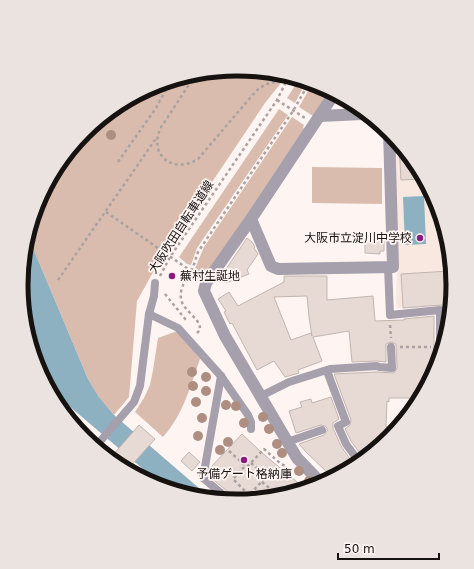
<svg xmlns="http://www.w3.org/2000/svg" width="474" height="569" viewBox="0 0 474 569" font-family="'DejaVu Sans','Noto Sans JP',sans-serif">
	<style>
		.built { fill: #f8e8e0 }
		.green { fill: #dabcae }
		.water { fill: #8db1c1 }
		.building { fill: #e7d9d3; stroke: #c2b5af; fill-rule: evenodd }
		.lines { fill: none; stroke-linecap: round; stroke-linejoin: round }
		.path { stroke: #aaa2a0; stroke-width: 2.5; stroke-dasharray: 3 3; stroke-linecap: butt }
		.lane { stroke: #a69fac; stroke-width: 8 }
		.street { stroke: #a69fac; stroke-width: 12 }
		.tree { fill: #ad8e81 }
		.poi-dot { fill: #8a1c80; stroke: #fef5f2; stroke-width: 1.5 }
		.labels { text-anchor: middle; stroke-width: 3.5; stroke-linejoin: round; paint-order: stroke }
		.street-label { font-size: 12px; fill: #161210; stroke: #fef5f2 }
		.poi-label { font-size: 12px; fill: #161210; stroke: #fef5f2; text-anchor: end }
		.rim { fill: none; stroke: #161210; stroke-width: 5 }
	</style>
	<rect width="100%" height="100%" fill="#fef5f2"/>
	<!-- built -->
	<path class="built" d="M394 138 437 202 453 285 448 308H443V303L399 308 396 306 397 273Z"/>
	<!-- green -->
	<g class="green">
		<path d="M237 69 285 78 265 103 200 200 161 258 137 301 129 397 114 415 99 397 88 379 30 241 38 202 84 132 155 85Z"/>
		<path d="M298 81 306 82 295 103 287 98Z"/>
		<path d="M312 84 320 85 329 91 313 116 299 107Z"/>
		<path d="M279 109 288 115 197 248 191 265 187 264 179 257Z"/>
		<path d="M292 117 304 125 303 128 305 129 201 283 193 276 191 278 204 247Z"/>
		<path d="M312 167 382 168V204L312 203Z"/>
		<path d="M177 331 200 359C190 387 183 415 163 437L135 412 144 398 150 385 153 370 158 338Z"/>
	</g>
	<!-- water -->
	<g class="water">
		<path d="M424 196 426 244 405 245 403 197Z"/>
		<path d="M30 241 88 379 99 397 114 415 207 495 163 486 55 394 37 367 21 284Z"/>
	</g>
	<!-- building -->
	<g class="building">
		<path d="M399 145 421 179 401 180Z"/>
		<path d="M365 235H384V251H380V254L365 253Z"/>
		<path d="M247 238 252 242 255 247 254 248 258 254 247 270 249 274 226 283 220 278Z"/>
		<path d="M450 271 452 290 446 322 445 310 442 305 403 308 401 274Z"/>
		<path d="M284 276H327V300L373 296 375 321 404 320V319L434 316V351L435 354 439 356 438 361H433V372L416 398H389V402L387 401 386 426 392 434 390 437 362 456 351 441 345 429 350 425 351 420 334 374 376 372 394 373 397 368 396 344 391 342 386 344V362L377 361 352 362 349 331 313 337 322 361 298 370 299 373 285 377 274 361 257 370 232 323 230 324 224 312 226 311 218 299 229 292 238 306 284 282ZM307 296 309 317 312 336 311 333 291 340 274 297Z"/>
		<path d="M331 397 339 419 333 423V428L341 446 352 462 331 476 307 453 299 444 324 435 327 431V428L325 426 321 425 296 433 289 411 302 407 300 402 311 399 312 403Z"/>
		<path d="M139 425 155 439 130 467 124 462 123 463 112 456Z"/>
		<path d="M242 434 261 452 303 487 238 500 210 477 211 467Z"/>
		<path d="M189 452 200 462 192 471 181 461Z"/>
	</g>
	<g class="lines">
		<!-- path -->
		<g class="path">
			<path d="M277 100 305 118"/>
			<path d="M118 162 156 108 170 82"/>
			<path d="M106 212 191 271"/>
			<path d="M160 276 170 257 277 100 287 80 266 84 256 91 198 159C174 174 149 157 160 129L194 77"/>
			<path d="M58 280 157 137"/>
			<path d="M165 294 186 320"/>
			<path d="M390 325 391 338"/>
			<path d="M197 333 200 330C201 318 183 311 181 299 179 287 188 277 193 267 195 262 196 257 198 252L293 111 309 83"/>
			<path d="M400 347H431"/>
			<path d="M229 451 247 467"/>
			<path d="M251 463 267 476 249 495 251 498"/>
			<path d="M262 482 275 493"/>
			<path d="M249 495 233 479 243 468 247 467 264 449 281 464 286 466"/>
		</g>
		<!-- lane -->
		<g class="lane">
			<path d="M388 267 390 315 440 310V351"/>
			<path d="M149 314 178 328 221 376 248 415 251 422V429"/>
			<path d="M327 371 346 422 338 426 346 444 357 459"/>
			<path d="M221 376 203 478 227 498"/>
			<path d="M261 396 289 382 330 369 377 366 379 367 392 368 391 347"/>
			<path d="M287 442 322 430"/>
			<path d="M97 445 134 402 140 386 149 314 154 296 155 283"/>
		</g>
		<!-- street -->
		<g class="street">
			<path d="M320 116 362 114"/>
			<path d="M251 219 271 266 278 269 393 267 389 131"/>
			<path d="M321 483 297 458 225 336 204 291 206 283 251 219 334 94"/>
		</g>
	</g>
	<!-- trees -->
	<g class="tree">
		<circle cx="111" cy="135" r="5"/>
		<circle cx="192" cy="372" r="5"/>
		<circle cx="206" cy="377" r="5"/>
		<circle cx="193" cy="386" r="5"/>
		<circle cx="206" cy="391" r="5"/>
		<circle cx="196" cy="402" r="5"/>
		<circle cx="226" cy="405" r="5"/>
		<circle cx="236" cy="406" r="5"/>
		<circle cx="263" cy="417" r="5"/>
		<circle cx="202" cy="418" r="5"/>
		<circle cx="244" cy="423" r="5"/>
		<circle cx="269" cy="429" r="5"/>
		<circle cx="198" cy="436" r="5"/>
		<circle cx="228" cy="442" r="5"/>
		<circle cx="277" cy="444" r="5"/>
		<circle cx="220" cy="450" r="5"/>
		<circle cx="282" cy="453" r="5"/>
		<circle cx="299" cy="471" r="5"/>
		<circle cx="309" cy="481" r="5"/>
	</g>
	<!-- markers -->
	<g class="poi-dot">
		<circle cx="420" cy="238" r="4"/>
		<circle cx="172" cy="276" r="4"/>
		<circle cx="244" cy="460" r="4"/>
	</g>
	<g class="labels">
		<!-- street labels -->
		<g class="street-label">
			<text transform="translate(181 227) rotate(-57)" y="4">大阪吹田自転車道線</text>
		</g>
		<!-- poi labels -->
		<g class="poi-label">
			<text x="412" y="242">大阪市立淀川中学校</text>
			<text x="180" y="280" text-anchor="start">蕪村生誕地</text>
			<text x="244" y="478" text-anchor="middle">予備ゲート格納庫</text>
		</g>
	</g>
	<!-- crop -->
	<path d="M0 0H474V569H0ZM28 285a209 209 0 1 1 418 0a209 209 0 1 1-418 0Z" fill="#ebe3e0" fill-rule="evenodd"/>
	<path class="rim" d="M28 285a209 209 0 1 1 418 0a209 209 0 1 1-418 0Z"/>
	<!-- scale -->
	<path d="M338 553v6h101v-6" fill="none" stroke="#161210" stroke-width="2"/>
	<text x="344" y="553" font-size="12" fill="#161210" stroke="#fef5f2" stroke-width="3" paint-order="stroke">50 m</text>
</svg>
